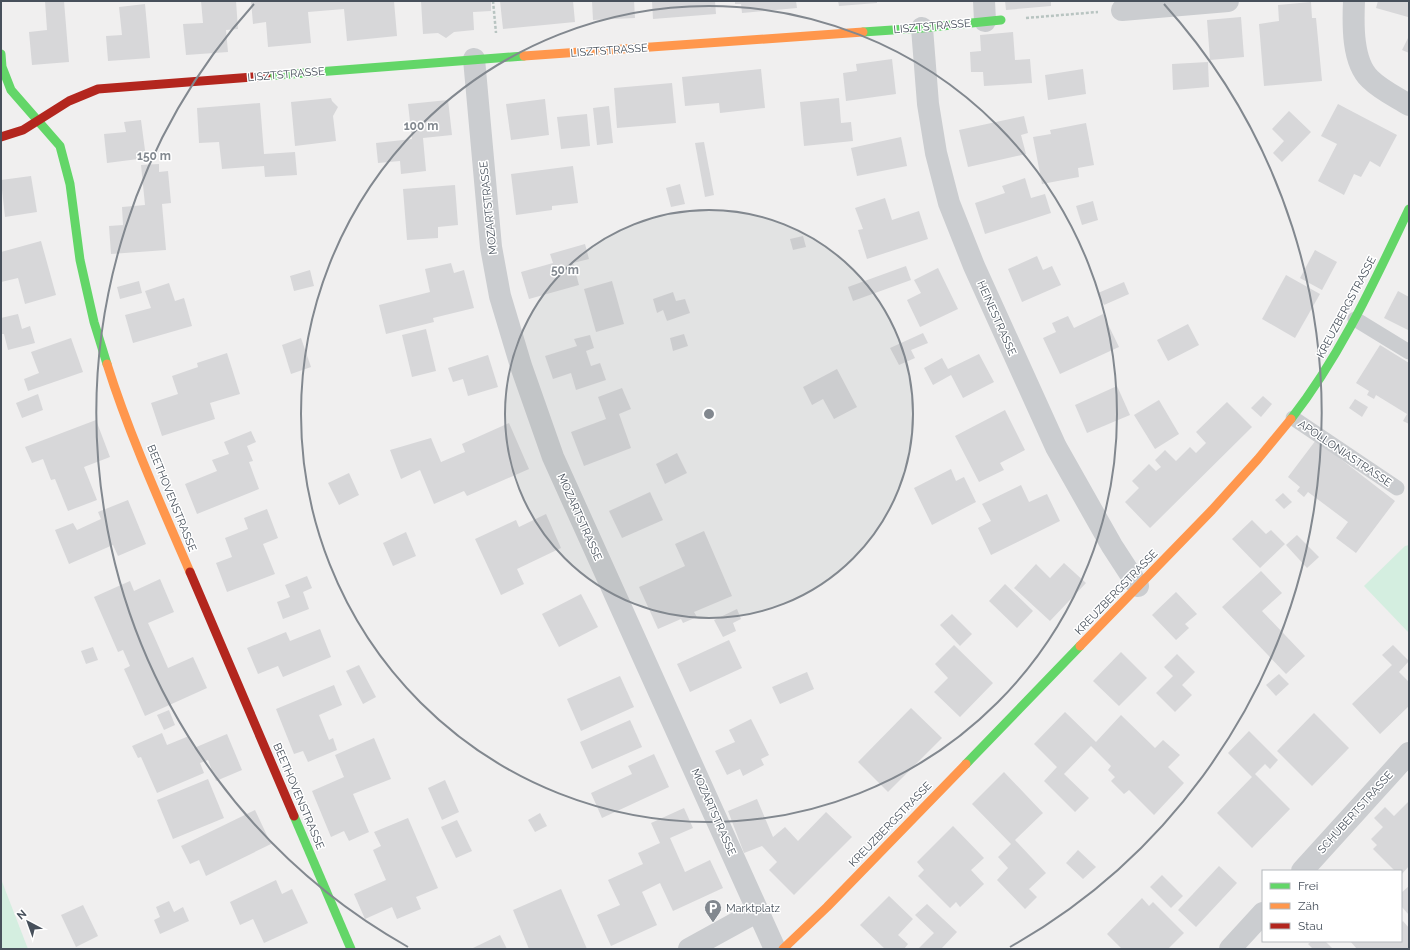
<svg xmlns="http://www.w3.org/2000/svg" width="1410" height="950" viewBox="0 0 1410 950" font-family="Raleway,sans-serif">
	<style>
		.green { fill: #d4eee0 }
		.building { fill: #d7d7d9 }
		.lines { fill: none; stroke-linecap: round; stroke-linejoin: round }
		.path { stroke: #b8c4c1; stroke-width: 2.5; stroke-dasharray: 3 2; stroke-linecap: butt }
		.lane { stroke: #cbcdd0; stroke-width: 15 }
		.street { stroke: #cbcdd0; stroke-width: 22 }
		.fast { stroke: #63d668; stroke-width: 9 }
		.slow { stroke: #ff974d; stroke-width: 9 }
		.jam { stroke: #b3261e; stroke-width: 9 }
		.ring { fill: none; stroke: #82888f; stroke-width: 2 }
		.labels { text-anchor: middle; stroke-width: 3; stroke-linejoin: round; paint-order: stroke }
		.street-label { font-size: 11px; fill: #47505b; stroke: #fff }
		.poi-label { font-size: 11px; fill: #47505b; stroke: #fff; text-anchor: start }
		.centre { fill: #82888f; stroke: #fff; stroke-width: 2 }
		.ring-label { font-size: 12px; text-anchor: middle; font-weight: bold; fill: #82888f; stroke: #fff; stroke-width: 3; stroke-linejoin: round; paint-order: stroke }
	</style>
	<rect width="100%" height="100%" fill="#f0efef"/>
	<!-- green -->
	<g class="green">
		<path d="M1409 545V633L1364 586 1405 546Z"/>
		<path d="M1 879 28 949H1Z"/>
	</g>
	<!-- building -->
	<g class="building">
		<path d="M45 1H64L69 62 32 65 29 32 47 30Z"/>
		<path d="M201 1H236L238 29 226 30 228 52 186 55 183 24 203 23Z"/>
		<path d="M251 1H394L397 36 347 41 344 9 308 12 311 43 268 47 266 22 253 24Z"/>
		<path d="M421 1H491V11L473 12 474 30 454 32 446 38 438 33 423 34Z"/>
		<path d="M500 1H573L575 22 503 29Z"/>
		<path d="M592 1H634L635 18 593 20Z"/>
		<path d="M652 1H715L716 14 653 19Z"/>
		<path d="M735 1H796L797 8 742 13 741 4H735Z"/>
		<path d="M838 1H877V3L839 6Z"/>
		<path d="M1005 1H1051V6L1006 10Z"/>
		<path d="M1378 1H1409L1408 17 1376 8Z"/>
		<path d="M1311 2 1312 18H1316L1322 81 1264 86 1259 24 1279 21 1278 5Z"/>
		<path d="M145 4 150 58 108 61 106 36 122 35 119 7Z"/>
		<path d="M1241 17 1244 57 1210 60 1207 20Z"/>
		<path d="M1013 32 1015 60 1030 59 1032 83 984 86 983 72H971L970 52 981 51 980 35Z"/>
		<path d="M1409 36V53L1402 50Z"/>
		<path d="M892 59 896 94 846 101 843 73 857 71 856 64Z"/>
		<path d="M1208 62 1209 87 1173 90 1172 64Z"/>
		<path d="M761 69 765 108 720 113 719 103 685 106 682 77Z"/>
		<path d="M1083 69 1086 94 1048 100 1045 75Z"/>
		<path d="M672 83 676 123 617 128 614 88Z"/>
		<path d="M331 98 332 101 338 107 333 116 336 141 295 146 291 102Z"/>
		<path d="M839 98 841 123 851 122 853 141 804 146 800 102Z"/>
		<path d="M545 99 549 135 511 140 506 104Z"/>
		<path d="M448 100 452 135 423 138 426 171 401 174 400 161 378 163 376 143 412 139 408 104Z"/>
		<path d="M260 103 264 154 295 152 297 175 265 177 264 166 222 169 219 142 199 143 197 108Z"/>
		<path d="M1338 104 1397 135 1380 167 1370 161 1361 177 1354 174 1344 195 1318 181 1337 144 1321 136Z"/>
		<path d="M609 106 613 143 597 145 593 108Z"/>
		<path d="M1289 111 1311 132 1282 162 1273 153 1284 141 1272 129Z"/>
		<path d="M587 114 590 146 561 149 557 117Z"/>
		<path d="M1024 116 1028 133 1021 135 1026 154 968 167 959 130Z"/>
		<path d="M141 120 146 158 107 163 104 134 126 132 124 122Z"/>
		<path d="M1086 123 1094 165 1078 168 1079 177 1042 184 1033 137 1051 134 1050 130Z"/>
		<path d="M901 137 907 166 857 176 851 148Z"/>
		<path d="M704 142 714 195 705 197 695 143Z"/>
		<path d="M159 164V172L168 171 171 203 162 204 166 250 111 254 109 226 123 225 122 207 145 205 141 165Z"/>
		<path d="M573 166 578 203 552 206V210L516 215 511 174Z"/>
		<path d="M31 176 37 212 5 217 1 180Z"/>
		<path d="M1025 178 1031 198 1045 194 1051 213 985 234 975 203 1005 193 1002 186Z"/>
		<path d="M680 184 685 204 671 207 666 188Z"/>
		<path d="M455 185 458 225 438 227V238L407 240 403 189Z"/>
		<path d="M885 198 892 220 919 211 928 239 867 259 858 230 863 229 855 208Z"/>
		<path d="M1093 201 1098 220 1082 225 1076 206Z"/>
		<path d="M803 236 806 247 793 250 790 239Z"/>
		<path d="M41 241 56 295 25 304 18 278 1 282V252Z"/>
		<path d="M585 244 589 259 573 263 579 285 529 299 521 272 553 263 550 254Z"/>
		<path d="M1315 250 1337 262 1322 290 1300 278Z"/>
		<path d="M1037 256 1043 270 1052 266 1061 285 1022 302 1008 269Z"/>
		<path d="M451 263 454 273 464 270 474 308 433 318 434 322 386 334 379 305 430 292 425 269Z"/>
		<path d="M906 266 911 280 853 301 848 287Z"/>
		<path d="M938 268 958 309 920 327 907 300 921 293 914 280Z"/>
		<path d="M310 270 314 286 294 291 290 276Z"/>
		<path d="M1286 275 1320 294 1295 338 1262 319Z"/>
		<path d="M139 281 142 293 120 299 117 287Z"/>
		<path d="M612 281 624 324 596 332 584 289Z"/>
		<path d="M1124 282 1129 294 1104 305 1098 293Z"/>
		<path d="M169 283 175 301 184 298 192 326 133 343 125 315 151 308 145 291Z"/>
		<path d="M1398 291 1409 297 1408 330 1384 318Z"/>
		<path d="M673 292 676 301 685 299 690 313 667 321 663 310 657 313 653 299Z"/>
		<path d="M18 314 22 329 30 326 35 343 8 350 4 334H1V318Z"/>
		<path d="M1103 314 1119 347 1060 374 1043 338 1056 332 1052 323 1068 316 1074 328Z"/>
		<path d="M1188 324 1199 345 1168 361 1157 340Z"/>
		<path d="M426 329 436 371 412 377 402 335Z"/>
		<path d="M923 333 928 343 911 350 915 358 899 365 890 348Z"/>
		<path d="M684 334 688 346 673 351 670 338Z"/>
		<path d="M590 335 594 348 586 351 591 366 600 363 606 380 576 390 571 373 553 379 545 356 577 346 574 339Z"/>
		<path d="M71 338 83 372 28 391 24 379 39 373 31 352Z"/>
		<path d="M301 338 311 367 291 374 282 345Z"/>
		<path d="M1380 345 1409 363V424L1403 421 1407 414 1376 395 1374 399 1367 395 1369 391 1356 383Z"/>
		<path d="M227 353 240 394 210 403 215 419 162 436 151 403 178 394 172 376 198 367 197 363Z"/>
		<path d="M979 354 994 382 963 398 951 375 933 385 924 368 942 358 948 369Z"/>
		<path d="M488 355 498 387 468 396 463 379 453 382 448 368Z"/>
		<path d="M837 369 857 407 834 419 823 399 812 405 803 387Z"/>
		<path d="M1117 386 1130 415 1087 433 1075 405Z"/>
		<path d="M622 388 631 409 619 414 631 448 584 466 571 432 606 419 598 397Z"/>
		<path d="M38 394 43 410 22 418 16 403Z"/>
		<path d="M1263 396 1272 404 1261 417 1251 408Z"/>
		<path d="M1355 399 1368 407 1362 417 1349 408Z"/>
		<path d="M1159 400 1179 434 1155 449 1134 415Z"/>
		<path d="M1227 402 1252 427 1150 528 1125 502 1139 488 1132 481 1149 464 1156 471 1161 467 1155 460 1165 450 1176 461 1190 447 1196 453 1206 443 1196 432Z"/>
		<path d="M1005 410 1025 450 1000 463 1004 470 979 482 955 436Z"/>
		<path d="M96 420 110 457 84 467 97 500 68 511 55 479 51 480 43 459 32 463 25 447Z"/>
		<path d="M509 423 529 469 467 496 464 491 434 504 420 470 401 479 390 450 431 438 441 462 465 452 462 444Z"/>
		<path d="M251 431 256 442 247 446 253 461 249 462 259 489 197 514 185 484 217 471 212 460 229 454 224 442Z"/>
		<path d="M1316 440 1395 501 1356 553 1336 538 1348 522 1308 492 1304 497 1297 491 1300 487 1288 477Z"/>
		<path d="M677 453 687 473 665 484 656 464Z"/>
		<path d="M951 469 956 481 964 477 976 502 932 525 914 488Z"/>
		<path d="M349 473 359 495 339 505 328 483Z"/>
		<path d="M1021 485 1029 502 1047 494 1060 521 991 555 978 528 991 521 982 504Z"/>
		<path d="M650 492 663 520 622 538 609 511Z"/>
		<path d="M1283 493 1292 502 1284 509 1275 500Z"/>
		<path d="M128 500 146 544 118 556 113 545 69 564 55 530 73 523 77 530 101 519 98 512Z"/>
		<path d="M267 509 278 538 263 544 275 574 227 592 216 563 232 557 225 538 248 529 244 518Z"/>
		<path d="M546 514 561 548 517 569 524 584 501 595 475 539 516 520 519 527Z"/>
		<path d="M1252 520 1266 534 1271 530 1285 544 1260 568 1232 539Z"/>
		<path d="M704 531 732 596 694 612 697 617 683 623 681 619 658 629 639 587 685 566 675 544Z"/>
		<path d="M406 532 416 556 393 566 383 543Z"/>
		<path d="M1297 535 1319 557 1307 568 1286 545Z"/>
		<path d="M1064 563 1086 583 1050 621 1014 588 1036 564 1050 578Z"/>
		<path d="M1261 571 1282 593 1262 611 1305 656 1286 674 1222 607Z"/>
		<path d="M307 576 312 588 303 592 309 609 283 619 277 602 290 597 285 585Z"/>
		<path d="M160 579 174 612 148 623 154 636 168 668 193 657 207 688 145 716 124 669 130 666 123 650 118 652 94 597 130 581 134 591Z"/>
		<path d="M1005 584 1033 611 1017 628 989 601Z"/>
		<path d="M1176 592 1197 614 1185 624 1189 628 1176 640 1152 615Z"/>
		<path d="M581 594 598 627 559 647 542 614Z"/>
		<path d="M737 609 741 619 733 623 736 631 723 637 714 620Z"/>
		<path d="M952 614 972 634 960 646 940 625Z"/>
		<path d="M320 629 331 657 283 677 278 666 258 674 247 648 286 632 290 641Z"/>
		<path d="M729 640 742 668 690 692 677 664Z"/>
		<path d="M954 645 993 683 960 717 934 692 948 678 935 664Z"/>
		<path d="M1393 645 1409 661 1399 672 1409 682V706L1380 734 1352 704 1392 665 1382 655Z"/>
		<path d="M93 647 98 660 86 664 81 651Z"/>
		<path d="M1121 652 1147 678 1119 706 1093 681Z"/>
		<path d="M1177 654 1195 672 1182 685 1192 695 1175 712 1156 693 1173 676 1164 667Z"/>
		<path d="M359 665 376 697 363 704 346 671Z"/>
		<path d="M807 672 814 689 780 704 772 687Z"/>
		<path d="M1279 674 1289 684 1276 696 1266 685Z"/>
		<path d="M620 676 634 707 581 731 567 699Z"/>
		<path d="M334 685 342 705 319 715 329 740 333 738 337 750 308 762 303 751 294 754 276 709Z"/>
		<path d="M911 708 942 738 888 792 858 762Z"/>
		<path d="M169 710 175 725 164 730 157 715Z"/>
		<path d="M1065 712 1096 742 1121 715 1155 748 1163 740 1180 755 1168 767 1184 783 1154 815 1129 790 1124 794 1111 781 1115 777 1108 770 1111 766 1091 746 1064 774 1089 798 1075 812 1044 781 1057 767 1034 744Z"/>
		<path d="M1314 713 1349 748 1312 786 1277 751Z"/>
		<path d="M751 719 769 755 761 759 764 765 743 776 740 769 727 775 715 751 735 742 729 730Z"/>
		<path d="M630 720 642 747 592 769 580 742Z"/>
		<path d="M1249 731 1278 760 1270 769 1265 764 1255 774 1290 809 1252 848 1217 813 1252 777 1228 753Z"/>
		<path d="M162 733 167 745 189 736 194 748 227 734 242 770 216 781 208 760 200 763 204 773 157 793 141 757 138 758 132 746Z"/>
		<path d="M374 738 391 779 353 794 369 832 349 841 344 831 331 837 312 791 344 777 335 755Z"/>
		<path d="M654 754 669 787 602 818 591 793 632 774 628 766Z"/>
		<path d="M1004 772 1043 813 1015 840 1046 873 1029 889 1037 897 1025 909 997 880 1008 868 998 857 1011 844 972 804Z"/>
		<path d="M208 779 224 818 173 839 157 800Z"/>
		<path d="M445 780 459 812 442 820 428 788Z"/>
		<path d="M757 799 773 837 785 827 798 841 826 812 852 837 794 895 769 870 777 862 762 846 744 853 728 811Z"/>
		<path d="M1409 801V866L1401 875V871H1395L1373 849 1377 845 1371 839 1383 827 1374 818 1385 807 1394 816Z"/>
		<path d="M684 808 693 828 670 838 685 872 710 860 723 888 673 911 660 883 642 892 657 925 611 946 597 915 620 905 608 880 643 864 638 853 660 843 651 823Z"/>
		<path d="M255 810 271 844 206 876 199 860 190 864 181 846Z"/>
		<path d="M540 813 547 826 535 832 528 820Z"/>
		<path d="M408 818 438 888 416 897 421 909 397 919 392 907 365 919 354 894 386 880 373 850 381 846 374 832Z"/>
		<path d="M457 820 472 851 456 858 441 827Z"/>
		<path d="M953 826 984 858 971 870 984 884 960 907 956 902 950 908 918 876 924 870 917 862Z"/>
		<path d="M1078 850 1096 867 1083 879 1066 863Z"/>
		<path d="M1219 866 1237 883 1196 927 1178 910Z"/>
		<path d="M1162 875 1183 896 1171 908 1150 887Z"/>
		<path d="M276 880 282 894 292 889 308 923 264 943 253 919 240 925 230 902Z"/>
		<path d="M1409 886V915L1401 906V893Z"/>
		<path d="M561 889 587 949H529L513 910Z"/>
		<path d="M889 896 913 919 898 935 908 944 904 949H885L860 925Z"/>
		<path d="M1142 898 1149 906 1153 902 1184 933 1168 949H1122L1107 934Z"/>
		<path d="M169 901 174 912 183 907 189 921 160 934 154 920 160 917 156 907Z"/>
		<path d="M927 904 957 932 941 949H918L934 933 915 915Z"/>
		<path d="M83 905 98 936 76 947 61 915Z"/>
		<path d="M1403 921 1409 928V949H1357L1350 941H1401V923Z"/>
		<path d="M500 935 507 949H474L473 948Z"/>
		<path d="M1312 941H1325L1333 949H1313L1308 944Z"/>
	</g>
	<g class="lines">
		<!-- path -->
		<g class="path">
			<path d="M493 1 496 33"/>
			<path d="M1026 18 1098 12"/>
		</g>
		<!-- lane -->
		<g class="lane">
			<path d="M1355 319 1409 352"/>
			<path d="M1293 418 1397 488"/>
		</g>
		<!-- street -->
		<g class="street">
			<path d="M984 1 985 21"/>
			<path d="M1354 1C1353 24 1352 62 1370 79 1381 90 1396 97 1409 105"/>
			<path d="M1122 10 1228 1"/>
			<path d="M922 28 928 104 936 153 949 203 974 266 1056 447 1112 546 1138 586"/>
			<path d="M474 59 491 247 500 296 521 366 553 457 775 949"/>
			<path d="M1302 871 1409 753"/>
			<path d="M689 949 758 911"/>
			<path d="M1230 949 1263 913"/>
		</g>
		<!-- fast -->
		<g class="fast">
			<path d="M863 32 922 28 1001 20"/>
			<path d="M1 54 2 67 11 90 60 146 70 184 80 260 94 322 107 364"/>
			<path d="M266 76 524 56"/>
			<path d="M1291 419C1341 355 1374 282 1409 209"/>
			<path d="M966 764 1080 646"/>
			<path d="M294 816 351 949"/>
		</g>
		<!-- slow -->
		<g class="slow">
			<path d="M524 56 863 32"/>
			<path d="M107 364C129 434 161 505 190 572"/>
			<path d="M1080 646 1212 510 1258 459 1291 419"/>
			<path d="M783 949 827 907 966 764"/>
		</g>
		<!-- jam -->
		<g class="jam">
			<path d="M1 137 23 130 69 101 98 89 266 76"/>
			<path d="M190 572 294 816"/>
		</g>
	</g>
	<!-- distance rings -->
	<circle cx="709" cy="414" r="204" fill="#82888f" fill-opacity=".12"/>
	<g class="ring">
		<circle cx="709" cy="414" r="204"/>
		<circle cx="709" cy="414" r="408"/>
		<path d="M408 947A612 612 0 0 1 254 4M1164 4A612 612 0 0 1 1010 947"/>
	</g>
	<!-- icons -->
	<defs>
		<symbol id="parking-pin" viewBox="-11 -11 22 30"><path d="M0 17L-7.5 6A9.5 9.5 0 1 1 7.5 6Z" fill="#82888f" stroke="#fff"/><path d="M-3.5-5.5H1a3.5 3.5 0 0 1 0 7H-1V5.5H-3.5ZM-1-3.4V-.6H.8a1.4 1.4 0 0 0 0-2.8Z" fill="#fff"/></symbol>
	</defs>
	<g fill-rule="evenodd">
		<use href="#parking-pin" x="703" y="898" width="20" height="27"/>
	</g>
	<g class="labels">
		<!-- street labels -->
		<g class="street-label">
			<text transform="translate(932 26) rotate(-5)" y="4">LISZTSTRASSE</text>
			<text transform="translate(609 50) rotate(-4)" y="4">LISZTSTRASSE</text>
			<text transform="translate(286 74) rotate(-5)" y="4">LISZTSTRASSE</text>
			<text transform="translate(488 208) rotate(-96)" y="4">MOZARTSTRASSE</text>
			<text transform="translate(1346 307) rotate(-62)" y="4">KREUZBERGSTRASSE</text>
			<text transform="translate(997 318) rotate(66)" y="4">HEINESTRASSE</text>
			<text transform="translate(1345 453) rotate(34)" y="4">APOLLONIASTRASSE</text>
			<text transform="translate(172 498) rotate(68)" y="4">BEETHOVENSTRASSE</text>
			<text transform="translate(580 517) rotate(66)" y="4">MOZARTSTRASSE</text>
			<text transform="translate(1116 592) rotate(-46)" y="4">KREUZBERGSTRASSE</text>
			<text transform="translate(299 796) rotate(67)" y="4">BEETHOVENSTRASSE</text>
			<text transform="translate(714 812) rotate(66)" y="4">MOZARTSTRASSE</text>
			<text transform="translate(1355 812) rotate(-48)" y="4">SCHUBERTSTRASSE</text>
			<text transform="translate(890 824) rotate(-46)" y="4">KREUZBERGSTRASSE</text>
		</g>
		<!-- poi labels -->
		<g class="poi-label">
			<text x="726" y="912">Marktplatz</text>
		</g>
	</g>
	<circle cx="709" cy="414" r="6" class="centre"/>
	<g class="ring-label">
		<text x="421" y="130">100 m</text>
		<text x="154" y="160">150 m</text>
		<text x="565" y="274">50 m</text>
	</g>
	<!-- border -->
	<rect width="1410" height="950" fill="none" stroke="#47505b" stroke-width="4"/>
	<!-- legend -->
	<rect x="1262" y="870" width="140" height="72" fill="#ffffff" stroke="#b5b9bd"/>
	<rect x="1270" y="883" width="20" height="6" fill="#63d668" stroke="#b5b9bd"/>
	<text x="1298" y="890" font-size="12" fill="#47505b">Frei</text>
	<rect x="1270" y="903" width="20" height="6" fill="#ff974d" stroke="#b5b9bd"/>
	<text x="1298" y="910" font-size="12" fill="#47505b">Zäh</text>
	<rect x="1270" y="923" width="20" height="6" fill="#b3261e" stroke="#b5b9bd"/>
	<text x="1298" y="930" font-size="12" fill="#47505b">Stau</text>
	<!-- north arrow -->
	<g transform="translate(28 922) rotate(319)" stroke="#ffffff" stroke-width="3" paint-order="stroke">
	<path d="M0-3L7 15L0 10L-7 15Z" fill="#47505b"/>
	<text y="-6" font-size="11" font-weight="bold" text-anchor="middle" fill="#47505b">N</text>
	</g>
</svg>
